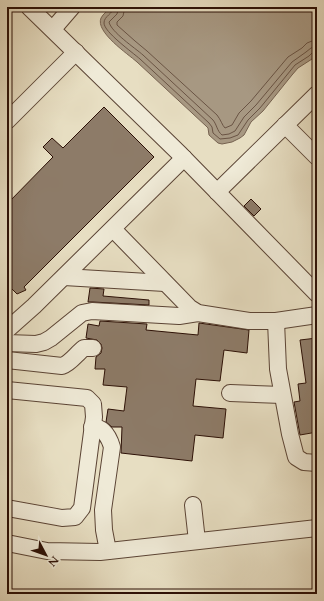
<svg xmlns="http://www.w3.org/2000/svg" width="324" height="601" viewBox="0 0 324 601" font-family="Cardo,serif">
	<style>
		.water { fill: #a79882; stroke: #766250 }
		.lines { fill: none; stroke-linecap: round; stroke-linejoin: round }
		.shore { stroke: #6a5444; stroke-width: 1 }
		.building { fill: #8d7b68; stroke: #2c1006 }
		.minor-casing { stroke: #5b4435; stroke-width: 18 }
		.minor { stroke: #efead7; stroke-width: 16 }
	</style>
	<rect width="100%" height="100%" fill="#e7dec2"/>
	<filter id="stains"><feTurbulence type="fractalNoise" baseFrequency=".005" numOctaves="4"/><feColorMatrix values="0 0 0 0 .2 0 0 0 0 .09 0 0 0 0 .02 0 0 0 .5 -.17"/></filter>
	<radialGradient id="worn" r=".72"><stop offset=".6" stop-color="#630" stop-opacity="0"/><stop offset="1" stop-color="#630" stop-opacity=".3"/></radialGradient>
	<!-- water -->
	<path class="water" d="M112 7H317V52L316 54 312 59 298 68 292 75 263 111 251 122 244 135 240 138 232 142 222 144 218 143 209 135 208 128 206 126 137 62C128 54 95 32 101 18 103 14 108 10 112 7Z"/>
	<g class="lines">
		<!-- shore -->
		<g class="shore">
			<path d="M114 7C113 14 104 16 104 23 104 32 132 52 140 59L209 123 212 127 213 133 220 139 230 138 238 135 248 120 260 108 295 65 309 56 313 52 317 51"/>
			<path d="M119 7 117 14 109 22C111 32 135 48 143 55L213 120C217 125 217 131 222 135L229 134 235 131 244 117 256 105 292 62 306 52 311 48 317 46"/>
			<path d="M125 7 123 16 117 22V25L135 41 147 51 217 115C221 120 222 125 225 128L232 125 239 113 251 101 288 57 302 48 307 43 312 41 317 40"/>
		</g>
	</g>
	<!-- building -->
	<g class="building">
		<path d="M104 107 154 157 24 287 26 290 17 294 7 284V204L53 157 43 147 52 138 63 148Z"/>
		<path d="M251 199 261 209 254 216 244 206Z"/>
		<path d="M90 288 104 289 103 296 149 300V305L93 302H88Z"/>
		<path d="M100 321 147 324 146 330 198 335 199 323 249 330 247 353 224 350 220 381 196 379 193 406 226 409 223 438 195 435 192 461 121 453 122 427H112L106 422 108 409 124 411 127 387 103 385 105 369H95L96 357 101 353 102 348 101 344 97 340 86 338 88 324 99 326Z"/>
		<path d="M317 338V432L300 435 294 402 300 401 298 384 306 383 300 340Z"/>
	</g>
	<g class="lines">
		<defs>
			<g id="minor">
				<path d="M29 7 181 155 317 294"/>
				<path d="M53 29 72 7"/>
				<path d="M7 121 76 52"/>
				<path d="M285 125 317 157"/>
				<path d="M217 192 317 94"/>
				<path d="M113 229 190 308 198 313 249 321H276L317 315"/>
				<path d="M64 277 165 283"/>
				<path d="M276 321 278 369 290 434 296 457 304 462 317 463"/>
				<path d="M7 330 34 306 184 158"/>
				<path d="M7 343 36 344 44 342 51 338 82 313 92 311 179 316 198 313"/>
				<path d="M7 360 62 366C71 363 76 354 84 348H93"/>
				<path d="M7 390 87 398 93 404 94 417 82 508 75 517 62 518 7 508"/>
				<path d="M230 393 282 395"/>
				<path d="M92 427C104 427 109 437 112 447L103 510 104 530 108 551"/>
				<path d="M193 505 197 541"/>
				<path d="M7 543 47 551 100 552 317 528"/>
			</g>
		</defs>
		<!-- minor casing -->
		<use href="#minor" class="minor-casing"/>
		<!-- minor -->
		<use href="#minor" class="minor"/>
	</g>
	<!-- margin -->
	<rect width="324" height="601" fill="none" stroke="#e7dec2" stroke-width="24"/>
	<rect x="8" y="8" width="308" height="585" fill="none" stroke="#2c1006" stroke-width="2"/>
	<rect x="12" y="12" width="300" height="577" fill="none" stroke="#2c1006"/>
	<!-- north arrow -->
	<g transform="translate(46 555) rotate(131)" stroke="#efead7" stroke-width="3" paint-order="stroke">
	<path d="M0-3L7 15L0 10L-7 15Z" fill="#2c1006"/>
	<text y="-6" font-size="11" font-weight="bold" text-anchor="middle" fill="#2c1006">N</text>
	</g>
	<rect width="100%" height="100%" filter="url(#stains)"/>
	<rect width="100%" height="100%" fill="url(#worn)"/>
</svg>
